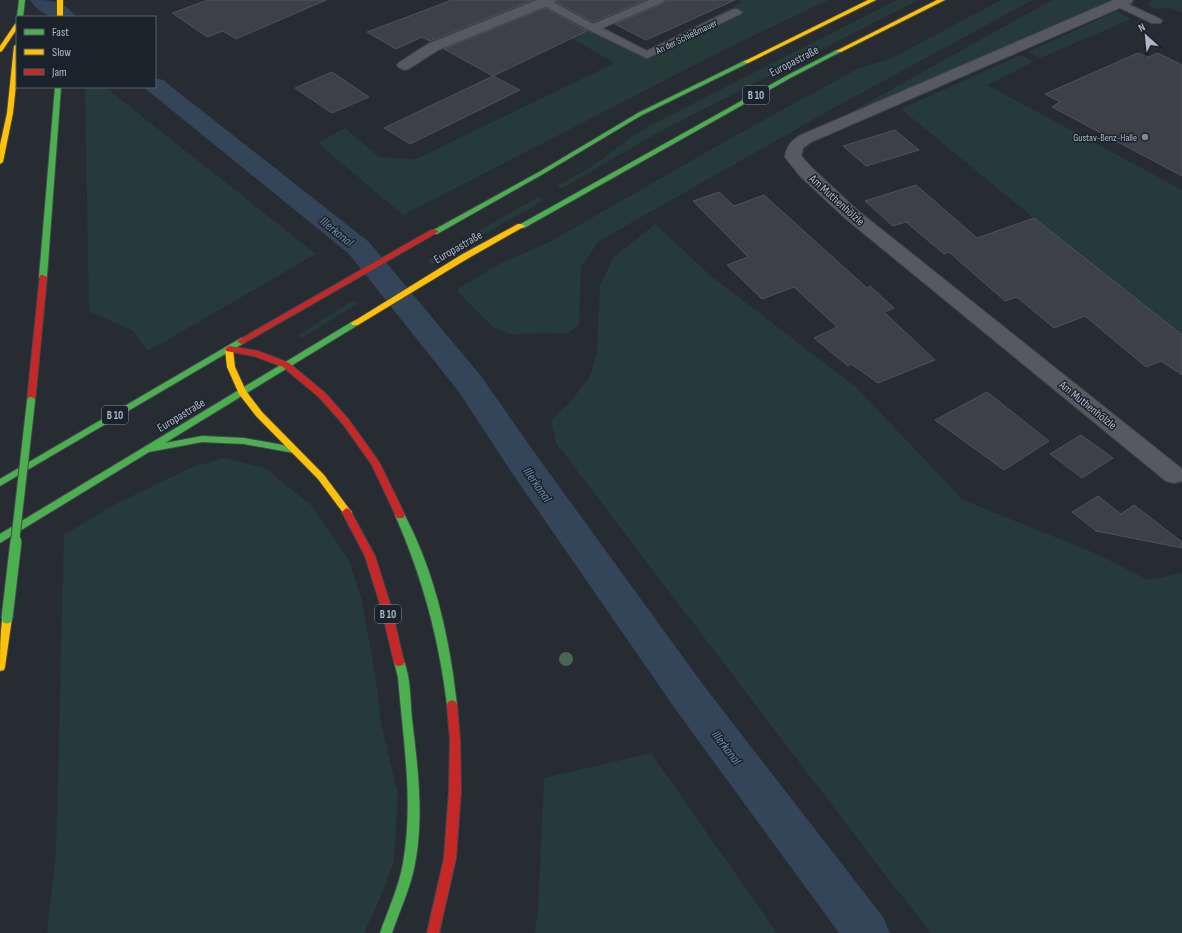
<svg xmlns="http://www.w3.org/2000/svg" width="1182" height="933" viewBox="0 0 1182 933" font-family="'Sofia Sans Condensed',sans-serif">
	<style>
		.green { fill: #273a3a }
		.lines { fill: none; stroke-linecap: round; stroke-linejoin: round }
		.canal { fill: #354559; fill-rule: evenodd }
		.building { fill: #3d4146; stroke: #4e535a }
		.lane-casing { stroke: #44484c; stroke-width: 2 }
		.street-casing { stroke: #44484c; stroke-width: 2 }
		.fast-casing { stroke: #43484e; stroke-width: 2 }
		.slow-casing { stroke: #43484e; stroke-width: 2 }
		.jam-casing { stroke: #43484e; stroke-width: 2 }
		.lane { fill: #565a60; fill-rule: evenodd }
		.street { fill: #565a60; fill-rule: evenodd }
		.fast { fill: #4caf50; fill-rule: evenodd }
		.slow { fill: #ffc107; fill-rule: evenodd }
		.jam { fill: #c62828; fill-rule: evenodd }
		.fast-bridge-far1-casing { stroke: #43484d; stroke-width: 10; stroke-linecap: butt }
		.fast-bridge-casing { stroke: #43484d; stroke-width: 13; stroke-linecap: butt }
		.fast-bridge-far1 { stroke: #4caf50; stroke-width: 8 }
		.fast-bridge { stroke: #4caf50; stroke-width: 11 }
		.tree { fill: #4a6553 }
		.poi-dot { fill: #7f8791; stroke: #1a222c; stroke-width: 1.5 }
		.labels { text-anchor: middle; stroke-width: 3; stroke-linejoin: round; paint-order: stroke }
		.far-street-label { font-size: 10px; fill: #afb8c4; stroke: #1a222c }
		.far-poi-label { font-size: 10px; fill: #afb8c4; stroke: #1a222c; text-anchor: end }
		.shield { fill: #1a222c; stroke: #828b96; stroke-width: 1 }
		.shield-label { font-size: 11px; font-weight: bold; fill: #afb8c4 }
		.street-label { font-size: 12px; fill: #afb8c4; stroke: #1a222c }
		.water-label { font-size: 13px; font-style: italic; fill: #708ba7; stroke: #1a222c }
	</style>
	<rect width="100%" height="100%" fill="#262c31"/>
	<!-- green -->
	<g class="green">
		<path d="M740 0H828L726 49 403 215 318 143 345 128 379 157 416 159 615 63 569 37 593 25 647 50 742 2Z"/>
		<path d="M897 0H918L659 132 561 189 557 186 591 167 634 135 653 124Z"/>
		<path d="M1001 0H1033L839 105 599 241 581 267 579 325 568 333 511 334 493 327 456 290 501 263 546 244 733 137 857 69 892 58Z"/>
		<path d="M1052 0H1114L824 127Z"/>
		<path d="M1152 0H1182V13L1169 7 1157 9 1149 6Z"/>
		<path d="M1117 11 1131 19 1040 58 1028 52Z"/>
		<path d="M1021 55 1033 62 987 85 1182 190V336L1034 218 901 109Z"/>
		<path d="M85 87H105L316 254 148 351 133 331 89 311Z"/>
		<path d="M538 197 544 200 431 265 427 260Z"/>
		<path d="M655 224 711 276 857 388 963 500 1097 554 1148 580 1182 573V933H931L883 872 556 443 551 420 572 400 590 376 597 353 600 286 613 258Z"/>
		<path d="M354 300 357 304 302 338 298 335Z"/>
		<path d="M224 458 265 468 311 505 349 560 362 601 375 673 381 723 398 794 394 861 383 891 364 933H49L47 931 56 854 64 535 112 506 190 468Z"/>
		<path d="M651 753 777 933H535L538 909 544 778Z"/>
	</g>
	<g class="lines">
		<!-- canal -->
		<g class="canal">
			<path d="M30 0C50 0 64 0 76 17 56 17 43 19 30 0Z"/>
			<path d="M155 78 163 80 369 242 481 376 534 452 704 686 883 917 890 933H839L676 710 510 470 459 392 349 254 147 90 144 87H155Z"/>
		</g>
	</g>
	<!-- building -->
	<g class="building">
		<path d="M208 0H326L236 39 223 31 207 37 172 13Z"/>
		<path d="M452 0H533L430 41 422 37 396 49 367 32Z"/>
		<path d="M557 0H646L593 22 556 2Z"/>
		<path d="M665 0H735L646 40 615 24 664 3Z"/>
		<path d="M545 8 587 31 493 76 444 49Z"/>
		<path d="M1138 53 1148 57 1158 53 1182 65V176L1052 107 1060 102 1045 94Z"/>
		<path d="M332 72 369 97 332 113 295 88Z"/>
		<path d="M493 76 520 90 410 144 384 128Z"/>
		<path d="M895 130 919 150 866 166 843 146Z"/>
		<path d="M916 185 977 238 1034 218 1182 335V375L1161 361 1146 367 1085 316 1054 328 1017 297 1005 301 949 252 944 254 906 222 893 226 865 201Z"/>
		<path d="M719 192 734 206 764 195 867 288 870 286 894 308 884 312 935 360 878 383 851 364 848 366 814 338 837 327 794 287 762 299 727 265 748 257 693 201Z"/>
		<path d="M987 392 1049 441 1004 470 935 420Z"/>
		<path d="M1081 435 1113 458 1082 478 1050 454Z"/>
		<path d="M1098 496 1121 514 1134 505 1182 542V548L1096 531 1072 512Z"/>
	</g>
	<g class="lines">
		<defs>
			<g id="lane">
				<path d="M541 0H549L593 24 650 0H664L663 2 602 28 647 51 732 10 736 9 742 12 740 14 647 58 589 30 541 4 540 2Z"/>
				<path d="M1119 0 1160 19 1162 21 1160 23H1152L1114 5 1113 3 1114 1Z"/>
			</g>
			<g id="street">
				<path d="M537 0H556L554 3 438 50 410 68 405 70 400 68 397 65 400 62 428 44Z"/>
				<path d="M1114 0H1133L1131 3 811 142 803 148 801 156 812 168 857 210 1182 469V481L1174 483 1166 481 845 218 800 176 785 157C786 147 791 141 799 136Z"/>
			</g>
			<g id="fast">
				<path d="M19 0H25L23 17H17Z"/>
				<path d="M837 50 842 51 792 77 524 228H521L517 226 788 75Z"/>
				<path d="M746 60 749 62 748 63 642 115 543 174 437 234H431L430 232 539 172 638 113Z"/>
				<path d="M55 87H61L47 277 43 279 39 277Z"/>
				<path d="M355 320 359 323 358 325 165 443 202 436 244 438 294 447 297 448 298 450 297 452 294 453 244 444 202 442 149 452 0 543V534Z"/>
				<path d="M241 338 244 339 245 341 244 343 0 486V479Z"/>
				<path d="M400 511 403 512C435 571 450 640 457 705L456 708 452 710 448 708 447 705C439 638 422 576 395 515L397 512Z"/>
				<path d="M399 658 403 659C411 677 410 699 412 719 418 769 425 823 413 873 408 893 399 913 392 933H380C388 910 399 887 403 863 414 802 403 739 398 677L394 662 395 659Z"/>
			</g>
			<g id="slow">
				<rect x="57" y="0" width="6" height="17"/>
				<path d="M868 0H876L748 63 743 62Z"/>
				<path d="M937 0H945L841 52 836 51Z"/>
				<path d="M17 23V29L2 51 0 52V46L15 24Z"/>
				<path d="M17 44V76L13 113 3 162 0 164V145L7 113 14 46Z"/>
				<path d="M518 224H521L525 226 467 259 358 325H352L351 323 461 255Z"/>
				<path d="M229 346 233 349 235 367 246 391 262 412 324 475 350 510 352 512 350 514H344L318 479 256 416 239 394 227 367 225 349Z"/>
				<path d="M7 614 11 615 12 618 5 667 4 670 0 671C0 656 0 629 3 615Z"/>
			</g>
			<g id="jam">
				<path d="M431 230H437L438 232 244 343 241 344 237 341Z"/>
				<path d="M40 275H43L47 277 35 401 31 404 27 401Z"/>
				<path d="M229 346 258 351 289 363 325 393 349 420 379 462 405 515 403 518H397L372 465 343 424 319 397 283 367 254 356 226 351 225 349Z"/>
				<path d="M347 508 350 510 375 556 391 607 404 662 403 665 399 666 395 665 394 662 381 607 365 556 342 512 344 510Z"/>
				<path d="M452 700 456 702 457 705 460 740 461 791 456 858 439 933H427L444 858 449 791 450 740 447 705 448 702Z"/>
			</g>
		</defs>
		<!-- lane casing -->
		<use href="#lane" class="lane-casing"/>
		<!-- street casing -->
		<use href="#street" class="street-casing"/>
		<!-- fast casing -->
		<use href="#fast" class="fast-casing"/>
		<!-- slow casing -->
		<use href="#slow" class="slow-casing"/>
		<!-- jam casing -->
		<use href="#jam" class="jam-casing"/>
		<!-- lane -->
		<use href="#lane" class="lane"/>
		<!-- street -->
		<use href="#street" class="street"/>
		<!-- fast -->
		<use href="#fast" class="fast"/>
		<!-- slow -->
		<use href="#slow" class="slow"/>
		<!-- jam -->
		<use href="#jam" class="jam"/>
		<defs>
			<path id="fast-bridge-far1" d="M15 542 31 401"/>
			<path id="fast-bridge" d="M7 618 16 541"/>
		</defs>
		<!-- fast-bridge-far1 casing -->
		<use href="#fast-bridge-far1" class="fast-bridge-far1-casing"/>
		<!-- fast-bridge casing -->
		<use href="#fast-bridge" class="fast-bridge-casing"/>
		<!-- fast-bridge-far1 -->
		<use href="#fast-bridge-far1" class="fast-bridge-far1"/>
		<!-- fast-bridge -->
		<use href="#fast-bridge" class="fast-bridge"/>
	</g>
	<!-- trees -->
	<circle class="tree" cx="566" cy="659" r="7"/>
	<!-- markers -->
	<circle class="poi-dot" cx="1145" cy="137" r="4"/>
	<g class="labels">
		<!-- far-street labels -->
		<g class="far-street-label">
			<text transform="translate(686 36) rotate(-26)" y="4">An der Schießmauer</text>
		</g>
		<!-- far-poi labels -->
		<g class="far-poi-label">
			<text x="1137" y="141">Gustav-Benz-Halle</text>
		</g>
		<!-- shield labels -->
		<g class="shield">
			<rect x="743" y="86" width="26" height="18" rx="3"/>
			<rect x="102" y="406" width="26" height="18" rx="3"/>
			<rect x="375" y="605" width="26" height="18" rx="3"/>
		</g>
		<g class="shield-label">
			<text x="756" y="99">B 10</text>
			<text x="115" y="419">B 10</text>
			<text x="388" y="618">B 10</text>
		</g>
		<!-- street labels -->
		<g class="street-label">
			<text transform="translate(794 61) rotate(-27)" y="4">Europastraße</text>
			<text transform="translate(837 200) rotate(42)" y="4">Am Muthenhölzle</text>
			<text transform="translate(458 247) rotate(-30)" y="4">Europastraße</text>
			<text transform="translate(1088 405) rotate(39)" y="4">Am Muthenhölzle</text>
			<text transform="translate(181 415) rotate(-31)" y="4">Europastraße</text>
		</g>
		<!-- water labels -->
		<g class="water-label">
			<text transform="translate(337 231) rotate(39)" y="5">Illerkanal</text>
			<text transform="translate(538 484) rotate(55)" y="5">Illerkanal</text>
			<text transform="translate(727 747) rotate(53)" y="5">Illerkanal</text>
		</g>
	</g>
	<!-- legend -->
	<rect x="16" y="16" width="140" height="72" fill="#1a222c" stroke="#565e69"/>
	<rect x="24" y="29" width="20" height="6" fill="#4caf50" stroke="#565e69"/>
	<text x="52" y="36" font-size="12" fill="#afb8c4">Fast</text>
	<rect x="24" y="49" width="20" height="6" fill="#ffc107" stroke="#565e69"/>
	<text x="52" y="56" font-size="12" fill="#afb8c4">Slow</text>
	<rect x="24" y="69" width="20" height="6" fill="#c62828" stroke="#565e69"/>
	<text x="52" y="76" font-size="12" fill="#afb8c4">Jam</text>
	<!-- north arrow -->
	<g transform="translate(1146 36) rotate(333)" stroke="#1a222c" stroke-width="3" paint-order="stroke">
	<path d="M0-3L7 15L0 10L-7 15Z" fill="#afb8c4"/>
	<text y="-6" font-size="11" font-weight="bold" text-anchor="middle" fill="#afb8c4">N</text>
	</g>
</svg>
